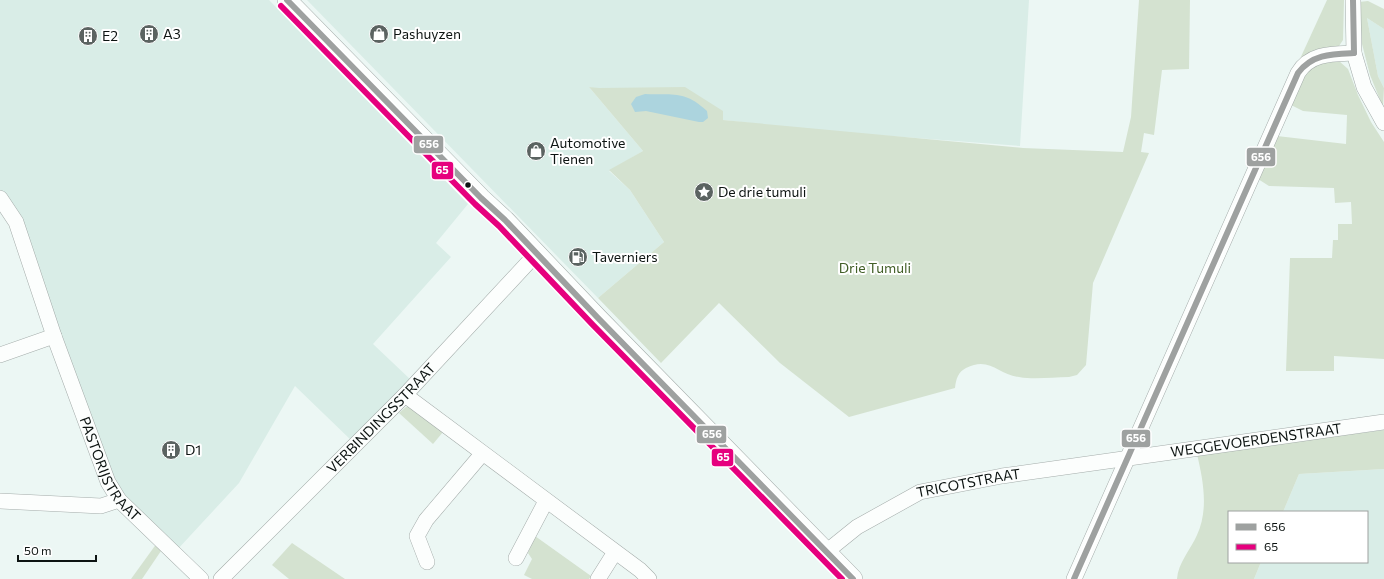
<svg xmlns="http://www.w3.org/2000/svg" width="1384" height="579" viewBox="0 0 1384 579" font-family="Commissioner,sans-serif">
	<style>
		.built { fill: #d9ede7 }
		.green { fill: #d4e2d0 }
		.water { fill: #acd4de }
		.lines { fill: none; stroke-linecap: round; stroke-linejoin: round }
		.minor-casing { stroke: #a4acaa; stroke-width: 16 }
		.major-casing { stroke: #a4acaa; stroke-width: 20 }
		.minor { stroke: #fcfefd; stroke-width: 15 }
		.major { stroke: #fcfefd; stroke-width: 19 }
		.bus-1-casing { stroke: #fff; stroke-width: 9 }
		.bus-2-casing { stroke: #fff; stroke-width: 9 }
		.bus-1 { stroke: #9ea1a0; stroke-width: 6 }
		.bus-2 { stroke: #e6007e; stroke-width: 6 }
		.bus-dot { fill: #0d1412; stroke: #fff; stroke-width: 1.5 }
		.labels { text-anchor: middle; stroke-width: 4; stroke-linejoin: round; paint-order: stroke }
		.poi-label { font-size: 14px; fill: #0d1412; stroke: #fff; text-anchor: start }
		.park-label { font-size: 14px; fill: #425f27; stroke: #fff }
		.street-label { font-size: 14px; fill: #0d1412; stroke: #fff }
		.line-badge { stroke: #fff; stroke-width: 1.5 }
		.badge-label { font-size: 11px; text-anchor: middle; font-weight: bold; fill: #fff }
	</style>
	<rect width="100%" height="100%" fill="#ecf7f4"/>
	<!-- built -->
	<g class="built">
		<path d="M0 0H269L468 204 436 243 451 257 373 344 411 380 353 442 295 386 239 483 177 550 130 504 116 484 20 220 0 192Z"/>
		<path d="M307 0H1029L1020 146 824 131 723 120 589 87 643 151 609 171 630 190 664 242 598 298Z"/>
		<path d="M1367 18 1384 29V88L1378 76Z"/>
		<path d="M1384 469V579H1254L1261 562H1367V512H1283L1299 474Z"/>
	</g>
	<!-- green -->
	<g class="green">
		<path d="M1139 0H1190L1189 69 1162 70 1154 135 1144 133 1141 152 1149 153 1093 283 1086 365 1077 375 1069 377C1053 377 1035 380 1019 377 998 375 990 356 966 368 958 372 956 379 955 388L849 417 780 363 719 303 661 363 598 298 664 242 630 190 609 170 643 151 589 87 599 88 685 87 723 111V120L1023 148 1123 152 1131 117Z"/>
		<path d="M1327 0H1344L1343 40 1339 46 1299 61Z"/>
		<path d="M1368 1 1384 9V29L1367 18 1378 76 1384 88 1383 107 1370 75 1362 44 1359 2Z"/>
		<path d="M1339 61 1348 69 1358 95 1371 122 1384 142V359L1334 356V371H1286L1290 258H1332L1333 240H1338V224H1352L1351 202 1335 203 1334 188 1269 186 1258 179 1277 136 1346 144 1347 115 1303 111 1289 104 1311 65Z"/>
		<path d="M406 407H410L443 432 433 444 399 413Z"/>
		<path d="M1384 430V469L1299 474 1283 512H1229V562H1261L1254 579H1177C1178 563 1191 549 1197 535 1209 509 1203 480 1197 454Z"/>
		<path d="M535 536 591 576 589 579H532L524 575 532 559 528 553Z"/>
		<path d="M157 543 163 548 142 579H131Z"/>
		<path d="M292 543 345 579H289L272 565Z"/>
	</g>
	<!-- water -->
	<path class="water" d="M645 94C672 95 685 90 707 111L708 118 703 122H699L646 111 635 112 631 104 636 97Z"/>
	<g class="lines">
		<defs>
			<g id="minor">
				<path d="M1353 0 1354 53 1364 87 1384 123"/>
				<path id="s1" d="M0 198 16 222 54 336 108 482 119 500 201 579"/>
				<path d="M0 355 54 336"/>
				<path d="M405 395 640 570 649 579"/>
				<path d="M0 501 101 506 119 500"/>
				<path id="s2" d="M826 552 857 527 920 492 1002 476 1384 422"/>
				<path d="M516 558 546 501"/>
				<path d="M427 562 417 536 426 520 482 454"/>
				<path id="s3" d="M221 579 405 395 537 253"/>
				<path d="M598 579 615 552"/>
				<path d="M1074 579 1298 73C1310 53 1332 54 1354 53"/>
			</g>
			<path id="major" d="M287 0 481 198 505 220 598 318 853 579"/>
		</defs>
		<!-- minor casing -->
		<use href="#minor" class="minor-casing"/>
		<!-- major casing -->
		<use href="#major" class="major-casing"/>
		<!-- minor -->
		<use href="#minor" class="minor"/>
		<!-- major -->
		<use href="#major" class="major"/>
		<defs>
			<g id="bus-1">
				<path d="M287 0 481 198 505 220 598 318 853 579"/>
				<path d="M1353 0 1354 53"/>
				<path d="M1074 579 1298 73C1312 54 1332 54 1354 53"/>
			</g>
			<path id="bus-2" d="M281 6 475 204 499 226 592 324 842 579"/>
		</defs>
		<!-- bus-1 casing -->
		<use href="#bus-1" class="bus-1-casing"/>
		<!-- bus-2 casing -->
		<use href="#bus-2" class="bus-2-casing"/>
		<!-- bus-1 -->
		<use href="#bus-1" class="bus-1"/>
		<!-- bus-2 -->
		<use href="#bus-2" class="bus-2"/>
	</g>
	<!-- icons -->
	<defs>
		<symbol id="building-disc" viewBox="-11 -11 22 22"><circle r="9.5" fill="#5b6361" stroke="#fff"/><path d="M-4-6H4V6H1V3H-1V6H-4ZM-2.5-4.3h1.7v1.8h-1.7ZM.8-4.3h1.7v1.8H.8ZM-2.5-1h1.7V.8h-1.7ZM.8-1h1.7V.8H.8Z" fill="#fff"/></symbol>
		<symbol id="shop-disc" viewBox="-11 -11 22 22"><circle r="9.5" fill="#5b6361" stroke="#fff"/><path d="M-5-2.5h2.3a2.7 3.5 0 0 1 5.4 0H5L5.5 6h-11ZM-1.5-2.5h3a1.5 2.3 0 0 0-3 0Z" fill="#fff"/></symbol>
		<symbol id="sight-disc" viewBox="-11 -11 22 22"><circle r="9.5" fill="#5b6361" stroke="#fff"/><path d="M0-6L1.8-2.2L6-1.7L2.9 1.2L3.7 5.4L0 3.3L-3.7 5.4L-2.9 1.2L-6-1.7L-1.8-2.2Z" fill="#fff"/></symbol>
		<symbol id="fuel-disc" viewBox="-11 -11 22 22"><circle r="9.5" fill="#5b6361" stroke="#fff"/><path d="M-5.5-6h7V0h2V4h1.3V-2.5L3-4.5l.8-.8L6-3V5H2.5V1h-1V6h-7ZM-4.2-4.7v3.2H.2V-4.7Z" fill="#fff"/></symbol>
	</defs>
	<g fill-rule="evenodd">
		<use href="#building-disc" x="138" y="23" width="22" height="22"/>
		<use href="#shop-disc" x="368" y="23" width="22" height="22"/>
		<use href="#building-disc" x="77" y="25" width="22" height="22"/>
		<use href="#shop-disc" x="525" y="140" width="22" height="22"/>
		<use href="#sight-disc" x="693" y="181" width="22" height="22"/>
		<use href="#fuel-disc" x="567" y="246" width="22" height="22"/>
		<use href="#building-disc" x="160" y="439" width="22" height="22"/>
	</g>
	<!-- markers -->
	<circle class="bus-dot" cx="468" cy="185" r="3.5"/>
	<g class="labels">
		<!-- poi labels -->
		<g class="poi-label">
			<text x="163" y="39">A3</text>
			<text x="393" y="39">Pashuyzen</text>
			<text x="102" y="41">E2</text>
			<text x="550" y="148">Automotive<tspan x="550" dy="16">Tienen</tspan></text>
			<text x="718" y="197">De drie tumuli</text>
			<text x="592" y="262">Taverniers</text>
			<text x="185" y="455">D1</text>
		</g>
		<!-- park labels -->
		<g class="park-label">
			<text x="875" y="273">Drie Tumuli</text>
		</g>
		<!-- street labels -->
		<g class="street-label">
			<text dy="5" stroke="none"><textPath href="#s3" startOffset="227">VERBINDINGSSTRAAT</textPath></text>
			<text dy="5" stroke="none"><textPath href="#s2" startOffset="452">WEGGEVOERDENSTRAAT</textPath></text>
			<text dy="5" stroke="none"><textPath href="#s1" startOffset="294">PASTORIJSTRAAT</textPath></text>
			<text dy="5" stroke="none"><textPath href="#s2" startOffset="161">TRICOTSTRAAT</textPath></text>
		</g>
	</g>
	<g class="line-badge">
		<rect x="413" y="135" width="31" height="19" rx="4" fill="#9ea1a0"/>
		<rect x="1246" y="147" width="30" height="20" rx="4" fill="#9ea1a0"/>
		<rect x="431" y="161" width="23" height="19" rx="4" fill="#e6007e"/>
		<rect x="696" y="425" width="31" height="19" rx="4" fill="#9ea1a0"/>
		<rect x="1121" y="429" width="30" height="19" rx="4" fill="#9ea1a0"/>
		<rect x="711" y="448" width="23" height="19" rx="4" fill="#e6007e"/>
	</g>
	<g class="badge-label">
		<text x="429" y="148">656</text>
		<text x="1261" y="161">656</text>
		<text x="442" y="174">65</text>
		<text x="712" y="438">656</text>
		<text x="1136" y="442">656</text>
		<text x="723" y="461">65</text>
	</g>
	<!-- legend -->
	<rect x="1228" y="511" width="140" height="52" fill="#ffffff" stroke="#9ea1a0"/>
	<rect x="1236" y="524" width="20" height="6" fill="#9ea1a0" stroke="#9ea1a0"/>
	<text x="1264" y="531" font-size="12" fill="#0d1412">656</text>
	<rect x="1236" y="544" width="20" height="6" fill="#e6007e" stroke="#9ea1a0"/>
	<text x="1264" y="551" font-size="12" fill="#0d1412">65</text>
	<!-- scale -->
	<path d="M18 555v6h78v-6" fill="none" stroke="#0d1412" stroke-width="2"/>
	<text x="24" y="555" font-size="12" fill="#0d1412" stroke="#ffffff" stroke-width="3" paint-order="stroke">50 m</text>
</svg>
